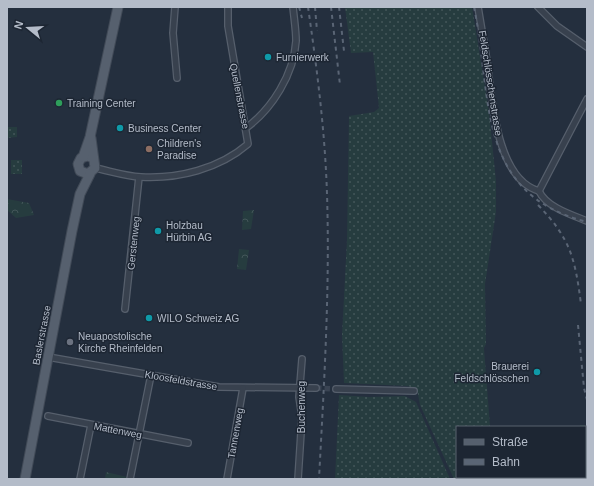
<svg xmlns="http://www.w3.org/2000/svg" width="594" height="486" viewBox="0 0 594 486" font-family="Arial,sans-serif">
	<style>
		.grass { fill: url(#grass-dots) }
		.forest { fill: url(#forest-crowns) }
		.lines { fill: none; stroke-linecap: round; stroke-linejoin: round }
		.minor-tunnel { stroke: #3a4453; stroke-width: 5.5; stroke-dasharray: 5.5 3; stroke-linecap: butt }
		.minor-casing { stroke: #565f6c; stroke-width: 8 }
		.primary-casing { stroke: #414a57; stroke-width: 11 }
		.minor { stroke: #38414e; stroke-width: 5.5 }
		.primary { stroke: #56606e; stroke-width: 9 }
		.rail { stroke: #5a6575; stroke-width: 2; stroke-dasharray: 4 4; stroke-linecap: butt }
		.culture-dot { fill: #0f9aa8; stroke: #1d2633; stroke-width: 1.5 }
		.leisure-dot { fill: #2e9e5b; stroke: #1d2633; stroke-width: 1.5 }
		.education-dot { fill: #8d6e63; stroke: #1d2633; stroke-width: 1.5 }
		.worship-dot { fill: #6b7280; stroke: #1d2633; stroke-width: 1.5 }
		.labels { text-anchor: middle; stroke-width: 3; stroke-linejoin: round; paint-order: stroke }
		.poi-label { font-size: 10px; fill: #b4bcc9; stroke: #1d2633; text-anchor: start }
		.street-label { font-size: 10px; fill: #b4bcc9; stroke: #1d2633 }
	</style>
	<defs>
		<pattern id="grass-dots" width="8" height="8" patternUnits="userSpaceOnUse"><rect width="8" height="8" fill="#263c3f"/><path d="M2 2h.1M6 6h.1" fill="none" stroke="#435659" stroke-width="1.8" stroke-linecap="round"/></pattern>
		<pattern id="forest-crowns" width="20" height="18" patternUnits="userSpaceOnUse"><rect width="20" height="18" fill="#263c3f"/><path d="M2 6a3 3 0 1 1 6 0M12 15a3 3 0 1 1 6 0" fill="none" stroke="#435659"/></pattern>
	</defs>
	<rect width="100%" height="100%" fill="#242f3e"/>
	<!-- grass -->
	<g class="grass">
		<path d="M345 7H472L489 112 496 181V212L485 284 486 344 484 348 490 427H457V477H585V427H580V425H585L587 479H454L420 405 417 389 407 386 344 383 342 335 347 240 349 116 374 112 379 108 373 52 351 53Z"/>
		<path d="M7 127H17V137L7 138Z"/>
		<rect x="11" y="160" width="11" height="14"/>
		<path d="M339 395 369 397 405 396 416 402 450 479H335Z"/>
	</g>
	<!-- forest -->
	<g class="forest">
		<path d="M7 199 29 203 34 215 16 218 7 210Z"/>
		<path d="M254 210 251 229 242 230 243 211Z"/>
		<path d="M239 249 249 250 246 270 237 269Z"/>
		<path d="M106 472 127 477V479H105Z"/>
	</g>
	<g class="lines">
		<!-- minor-tunnel -->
		<path class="minor-tunnel" d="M316 388 336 389"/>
		<defs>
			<g id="minor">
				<path d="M175 7 173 33 177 78"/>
				<path d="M478 7C481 25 484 43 487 61 492 98 496 179 539 191"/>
				<path d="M538 7 557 26 587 47"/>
				<path d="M246 128C272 109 294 74 296 41 296 30 294 18 293 7"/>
				<path d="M95 168C110 171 125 176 141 177 178 179 219 169 248 144L228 26V7"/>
				<path d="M539 191 587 99"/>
				<path d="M539 191C546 207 572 215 587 221"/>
				<path d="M125 309 139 177"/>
				<path d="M48 357 219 387 316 388"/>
				<path d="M336 389 414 391"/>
				<path d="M48 416 188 443"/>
				<path d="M80 479 91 425"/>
				<path d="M130 479 151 375"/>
				<path d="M227 479 243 388"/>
				<path d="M298 479 302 417 299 397 302 359"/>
			</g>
			<g id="primary">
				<path d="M91 138 95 168 88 174 80 171 78 164 81 158 88 156 93 158"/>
				<path d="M83 157 90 137 118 7"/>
				<path d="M25 479 72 231 80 194 90 174"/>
			</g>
		</defs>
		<!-- minor casing -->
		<use href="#minor" class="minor-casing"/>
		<!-- primary casing -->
		<use href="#primary" class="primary-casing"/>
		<!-- minor -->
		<use href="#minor" class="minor"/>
		<!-- primary -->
		<use href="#primary" class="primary"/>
		<!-- rail -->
		<g class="rail">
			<path d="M299 7 302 18"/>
			<path d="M308 7C317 69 325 131 327 194 330 289 324 384 319 479"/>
			<path d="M315 7 317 31"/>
			<path d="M331 7 340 85"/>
			<path d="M339 7 344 51"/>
			<path d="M474 7C493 97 474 193 587 222"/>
			<path d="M538 205C571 239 575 259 581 304"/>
			<path d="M578 325 584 388 587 400"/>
		</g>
	</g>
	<!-- markers -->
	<g class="culture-dot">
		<circle cx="268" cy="57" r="4"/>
		<circle cx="120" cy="128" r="4"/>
		<circle cx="158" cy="231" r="4"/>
		<circle cx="149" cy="318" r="4"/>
		<circle cx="537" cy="372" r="4"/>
	</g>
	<circle class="leisure-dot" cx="59" cy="103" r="4"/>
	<circle class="education-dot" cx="149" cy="149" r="4"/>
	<circle class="worship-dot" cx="70" cy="342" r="4"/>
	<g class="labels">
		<!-- poi labels -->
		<g class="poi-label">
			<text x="276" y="61">Furnierwerk</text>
			<text x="67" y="107">Training Center</text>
			<text x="128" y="132">Business Center</text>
			<text x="157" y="147">Children's<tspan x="157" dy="12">Paradise</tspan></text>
			<text x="166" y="229">Holzbau<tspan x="166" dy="12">Hürbin AG</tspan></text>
			<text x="157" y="322">WILO Schweiz AG</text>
			<text x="78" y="340">Neuapostolische<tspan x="78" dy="12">Kirche Rheinfelden</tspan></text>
			<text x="529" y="370" text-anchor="end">Brauerei<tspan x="529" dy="12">Feldschlösschen</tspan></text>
		</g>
		<!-- street labels -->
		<g class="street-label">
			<text transform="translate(491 83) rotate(81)" y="4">Feldschlösschenstrasse</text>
			<text transform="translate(240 96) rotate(79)" y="4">Quellenstrasse</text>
			<text transform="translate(133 243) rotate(-84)" y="4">Gerstenweg</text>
			<text transform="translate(41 335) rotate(-79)" y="4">Baslerstrasse</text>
			<text transform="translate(181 380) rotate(10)" y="4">Kloosfeldstrasse</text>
			<text transform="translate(301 407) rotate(-90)" y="4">Buchenweg</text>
			<text transform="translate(118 430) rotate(11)" y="4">Mattenweg</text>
			<text transform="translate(235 433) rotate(-80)" y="4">Tannenweg</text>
		</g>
	</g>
	<!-- border -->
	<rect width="594" height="486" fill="none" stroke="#b4bcc9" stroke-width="16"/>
	<!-- legend -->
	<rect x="456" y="426" width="130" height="52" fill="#1d2633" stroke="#59626f"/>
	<rect x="464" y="439" width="20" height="6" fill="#56606e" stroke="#59626f"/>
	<text x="492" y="446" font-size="12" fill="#b4bcc9">Straße</text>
	<rect x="464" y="459" width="20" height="6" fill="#5a6575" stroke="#59626f"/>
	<text x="492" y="466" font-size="12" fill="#b4bcc9">Bahn</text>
	<!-- north arrow -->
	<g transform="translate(28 28) rotate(288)" stroke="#1d2633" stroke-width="3" paint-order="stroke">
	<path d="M0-3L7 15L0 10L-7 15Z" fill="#b4bcc9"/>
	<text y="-6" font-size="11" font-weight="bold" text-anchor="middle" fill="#b4bcc9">N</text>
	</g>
</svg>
